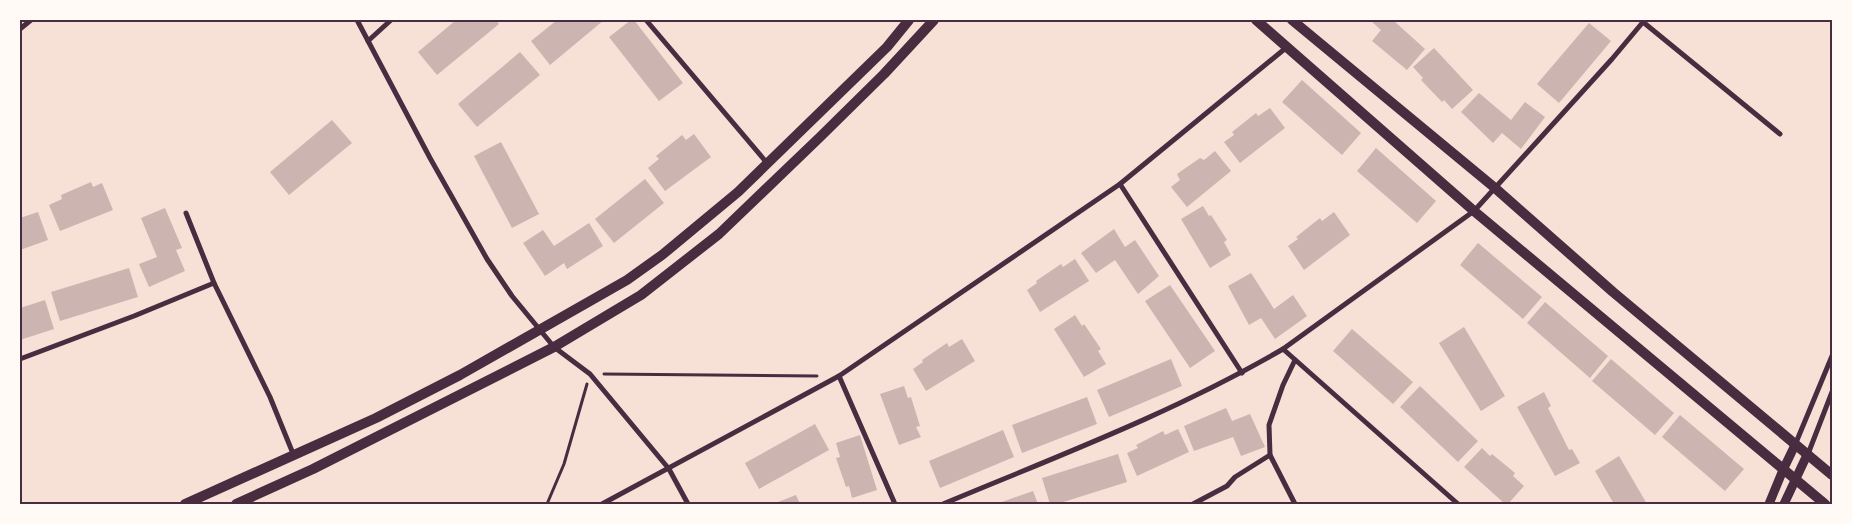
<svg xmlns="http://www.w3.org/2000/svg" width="1852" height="524" viewBox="0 0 1852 524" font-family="'Noto Sans',sans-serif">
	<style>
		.building { fill: #ccb4b1 }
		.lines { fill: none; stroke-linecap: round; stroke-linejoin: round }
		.path { stroke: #4a2c40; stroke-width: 3 }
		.service { stroke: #4a2c40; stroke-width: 4 }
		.minor { stroke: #4a2c40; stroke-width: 5 }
		.tertiary { stroke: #4a2c40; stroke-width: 9 }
		.secondary { stroke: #4a2c40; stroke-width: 10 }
		.neatline { fill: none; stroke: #4a2c40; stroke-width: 2 }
	</style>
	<rect width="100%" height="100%" fill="#f7e1d7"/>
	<!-- building -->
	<g class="building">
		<path d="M456 20H496L499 24 437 75 418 52Z"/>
		<path d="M557 20H604L550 65 531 41Z"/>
		<path d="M631 20H634L683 83 659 101 609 37Z"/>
		<path d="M1370 20H1395L1394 21 1425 49 1407 70 1372 41 1381 30Z"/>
		<path d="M1589 23 1611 41 1559 103 1537 84Z"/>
		<path d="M1434 48 1473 90 1452 109 1444 100 1442 102 1421 80 1423 78 1413 67Z"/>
		<path d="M520 52 540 75 477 127 458 104Z"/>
		<path d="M1302 80 1361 133 1342 155 1282 102Z"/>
		<path d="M1479 93 1511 120 1525 102 1545 117 1521 149 1502 133 1493 143 1461 112Z"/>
		<path d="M1270 108 1285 128 1240 163 1224 142 1234 135 1232 132 1256 113 1258 116Z"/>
		<path d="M332 120 352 143 289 195 270 172Z"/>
		<path d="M694 134 711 157 665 191 648 168 659 159 656 156 682 135 686 140Z"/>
		<path d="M501 142 539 214 512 228 474 156Z"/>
		<path d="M1376 148 1436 201 1417 223 1357 171Z"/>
		<path d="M1215 151 1231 171 1187 207 1171 187 1180 180 1177 174 1200 158 1204 160Z"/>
		<path d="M645 179 664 203 614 243 595 219Z"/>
		<path d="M91 182 93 187 102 183 113 210 60 231 49 205 62 199 61 195Z"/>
		<path d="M1203 206 1209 216 1211 215 1227 240 1224 242 1231 255 1210 268 1181 219Z"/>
		<path d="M165 208 182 248 176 250 185 271 149 287 139 264 157 257 141 218Z"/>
		<path d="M38 212 48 240 20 250V218Z"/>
		<path d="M1334 212 1350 235 1304 270 1288 246 1298 239 1296 237 1320 218 1322 221Z"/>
		<path d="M589 223 603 246 567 269 564 263 545 276 523 243 543 230 554 246Z"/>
		<path d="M1114 229 1125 247 1135 240 1159 276 1138 294 1115 260 1096 273 1081 253Z"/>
		<path d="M1478 243 1542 297 1523 319 1460 265Z"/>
		<path d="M1075 259 1089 281 1040 312 1027 290 1037 283 1036 281 1061 264 1063 267Z"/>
		<path d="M129 268 138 297 60 321 51 292Z"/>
		<path d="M1251 273 1274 309 1293 295 1307 316 1275 339 1261 318 1249 325 1228 286Z"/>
		<path d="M1170 285 1215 351 1190 368 1145 301Z"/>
		<path d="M45 300 54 329 20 340V308Z"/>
		<path d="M1545 302 1608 356 1590 378 1527 323Z"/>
		<path d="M1075 315 1082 326 1084 324 1101 349 1098 351 1106 364 1084 377 1054 329Z"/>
		<path d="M1464 327 1505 396 1481 411 1439 343Z"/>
		<path d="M1352 329 1413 382 1393 404 1333 351Z"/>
		<path d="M962 339 975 361 926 391 913 369 923 362 922 360 947 343 949 347Z"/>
		<path d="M1171 359 1182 386 1109 417 1097 390Z"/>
		<path d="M1611 359 1674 413 1655 435 1592 381Z"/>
		<path d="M904 386 908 398 911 397 920 426 916 427 921 437 899 445 880 394Z"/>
		<path d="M1420 386 1478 441 1458 462 1400 407Z"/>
		<path d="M1544 392 1551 406 1548 408 1569 450 1572 449 1580 463 1555 476 1517 407Z"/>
		<path d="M1087 397 1097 424 1022 453 1012 425Z"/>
		<path d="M1226 408 1232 421 1250 414 1265 447 1241 456 1233 437 1194 451 1184 426Z"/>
		<path d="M1680 415 1744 469 1725 491 1662 437Z"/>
		<path d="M815 424 829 450 759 489 745 463Z"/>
		<path d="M1178 429 1189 452 1137 476 1127 453 1138 448 1136 445 1163 431 1165 435Z"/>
		<path d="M1003 430 1014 457 940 488 929 461Z"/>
		<path d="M860 435 877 490 852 498 849 486 846 487 836 458 840 457 836 443Z"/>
		<path d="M1482 448 1490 456 1492 454 1515 473 1513 476 1524 486 1508 504H1505L1464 467Z"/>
		<path d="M1118 454 1127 482 1057 504H1050L1042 478Z"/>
		<path d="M1619 456 1647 504H1614L1595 471Z"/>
		<path d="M1033 491 1038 504H996Z"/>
		<path d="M796 495 800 504H773Z"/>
	</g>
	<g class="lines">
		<!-- path -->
		<g class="path">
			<path d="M604 374 817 376"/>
			<path d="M547 504 564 464 587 384"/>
		</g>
		<!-- service -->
		<path class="service" d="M20 66V70"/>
		<!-- minor -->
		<g class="minor">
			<path d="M357 20 430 158 487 259 512 296 554 347 590 374 669 469 688 504"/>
			<path d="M646 20 767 163"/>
			<path d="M1643 22 1780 134"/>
			<path d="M20 29 31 20"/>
			<path d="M368 41 391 20"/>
			<path d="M1120 184 1242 373"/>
			<path d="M186 213 214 283 270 397 294 456"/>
			<path d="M1283 349 1474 211 1612 59 1643 22 1641 20"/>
			<path d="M20 359 134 316 214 283"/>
			<path d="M839 376 895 504"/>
			<path d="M1795 445 1832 356"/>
			<path d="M1808 454 1832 392"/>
			<path d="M1270 455 1295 504"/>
			<path d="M602 504 839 376 1120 184 1287 47"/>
			<path d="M943 504C1058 456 1175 412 1283 349L1458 504"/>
			<path d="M1193 504 1227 486 1235 477 1270 455 1269 425 1283 385 1295 360"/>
		</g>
		<!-- tertiary -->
		<g class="tertiary">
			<path d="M1769 504 1783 470 1795 445"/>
			<path d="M1784 504 1807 455"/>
		</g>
		<!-- secondary -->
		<g class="secondary">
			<path d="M1256 20 1474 211 1825 504"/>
			<path d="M1292 20 1495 188 1613 292 1832 475"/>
			<path d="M185 504 376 418 460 375 627 280 662 255 738 192 887 47 909 20"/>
			<path d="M236 504 313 469 554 347 641 295 719 234 819 138 884 74 934 20"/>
		</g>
	</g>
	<!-- border -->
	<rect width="1852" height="524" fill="none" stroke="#fffaf5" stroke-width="42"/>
	<rect x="21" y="21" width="1810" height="482" class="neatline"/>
</svg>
